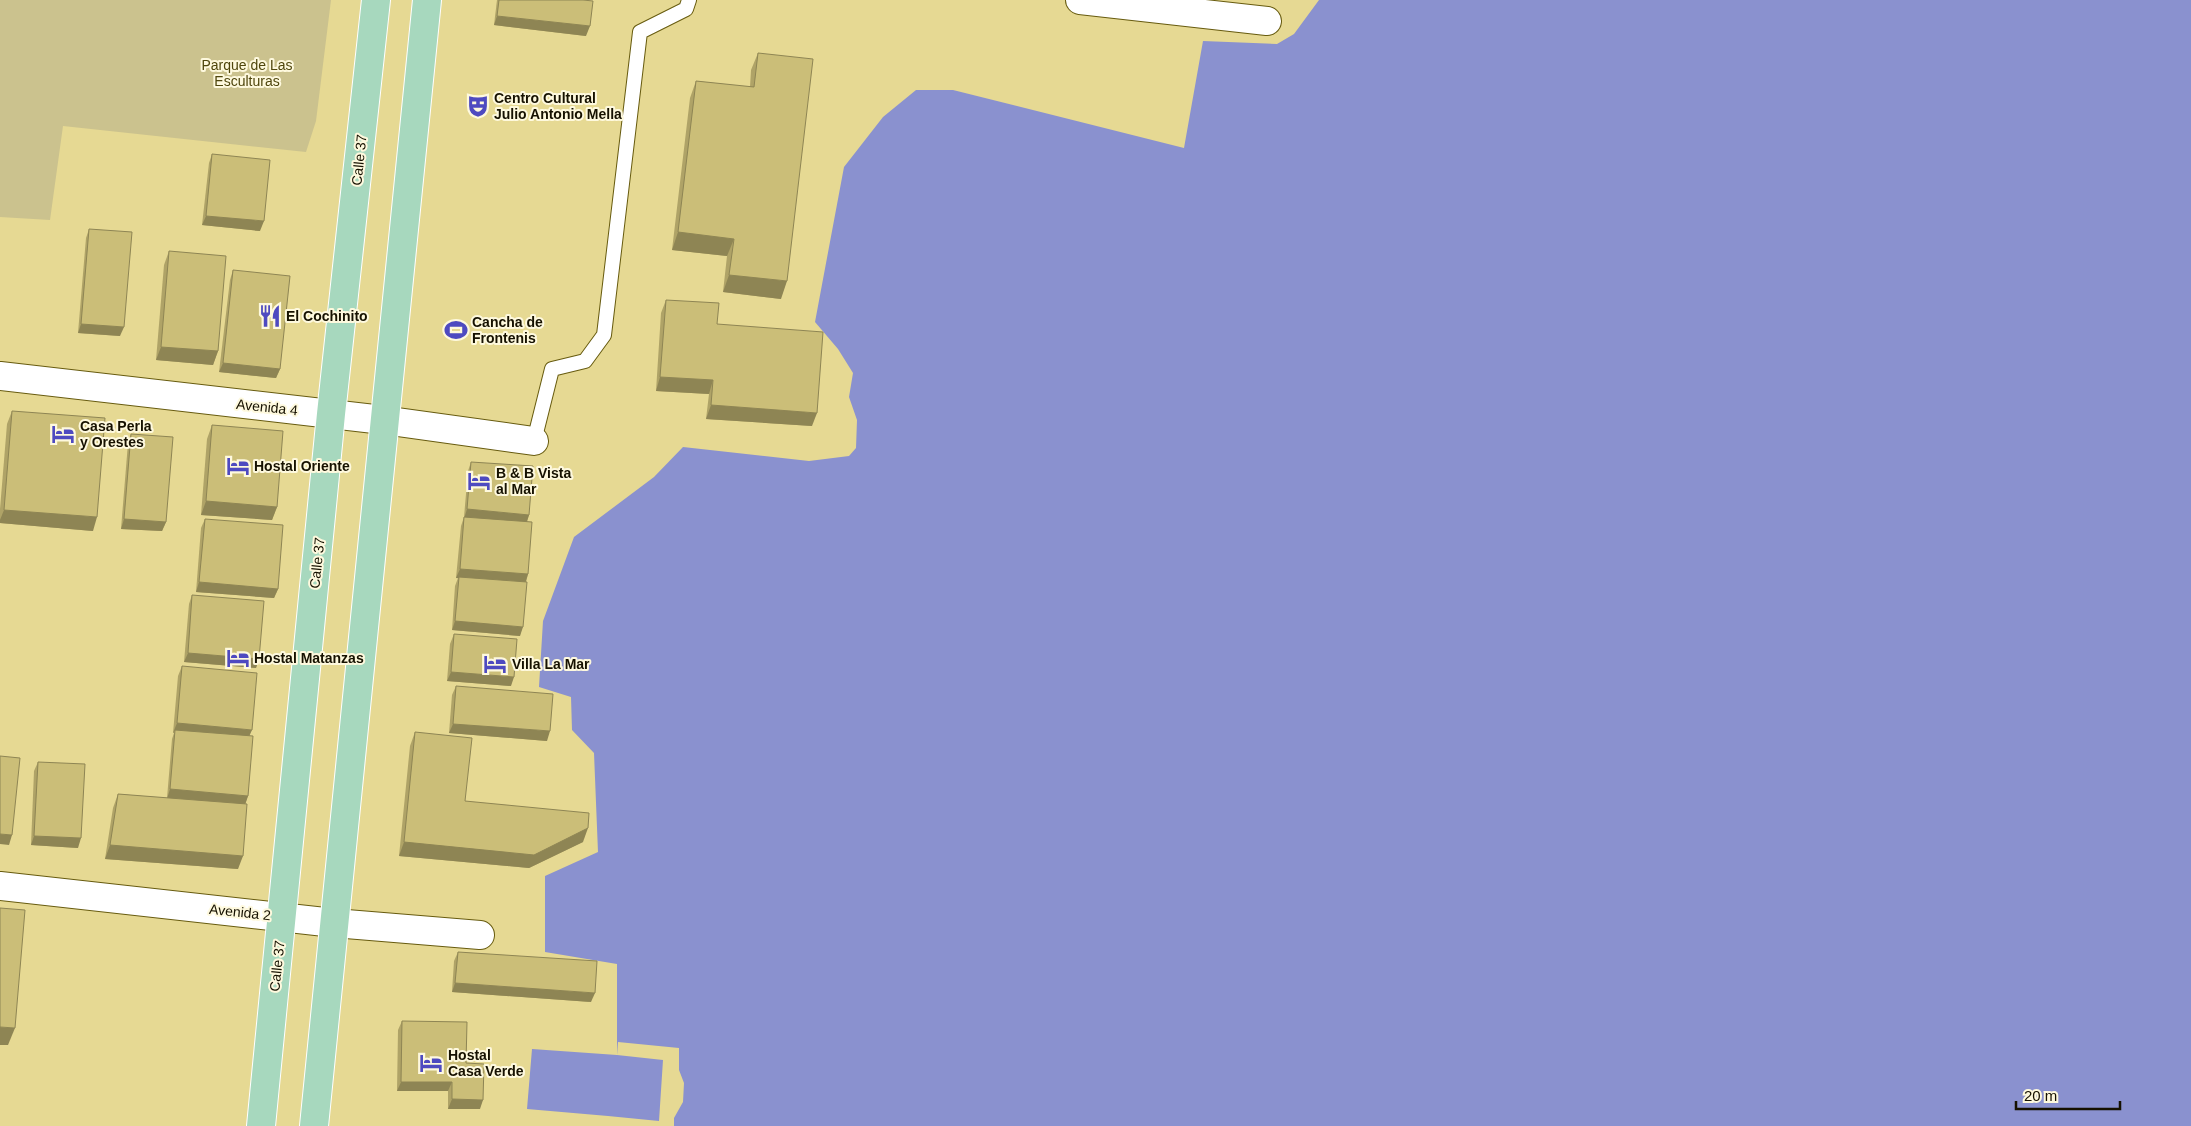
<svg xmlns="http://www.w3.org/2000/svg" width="2191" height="1126" viewBox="0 0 2191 1126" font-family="Arial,sans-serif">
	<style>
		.green { fill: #cbc28e }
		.water { fill: #8a91cf }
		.pier { fill: #e6d993 }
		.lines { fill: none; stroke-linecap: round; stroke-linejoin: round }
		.lane-casing { stroke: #675b0f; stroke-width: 16 }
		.street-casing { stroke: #675b0f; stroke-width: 30 }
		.primary-casing { stroke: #fff; stroke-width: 30 }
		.lane { stroke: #fff; stroke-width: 14 }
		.street { stroke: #fff; stroke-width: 28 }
		.primary { stroke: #a7d8be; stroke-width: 28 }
		.wall { fill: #afa367 }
		.shaded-wall { fill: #8e8554 }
		.building { fill: #cbbe78; stroke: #8e8554 }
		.labels { text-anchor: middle; stroke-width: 4; stroke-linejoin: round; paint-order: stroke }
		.park-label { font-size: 14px; fill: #4f460d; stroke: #fef9de }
		.poi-label { font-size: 14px; font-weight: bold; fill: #161100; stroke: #fef9de; text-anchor: start }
		.street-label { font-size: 14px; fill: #161100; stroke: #fef9de }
	</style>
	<rect width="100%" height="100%" fill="#e6d993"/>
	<!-- green -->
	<path class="green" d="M0 0H331L316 121 306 152 63 126 50 220 0 217Z"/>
	<!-- water -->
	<path class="water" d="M1319 0H2191V1126H608V1116L527 1109 532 1049 617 1055V964L545 952V876L598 852 594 753 572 730 571 697 539 687 543 621 574 537 654 477 683 447 809 461 849 456 856 448 857 420 849 397 853 373 838 349 815 322 844 167 883 117 916 90H953L1184 148 1203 41 1277 44 1294 34Z"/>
	<!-- pier -->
	<path class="pier" d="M618 1042 679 1048V1070L684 1083 683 1102 674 1118V1126H608V1116L659 1121 663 1060 617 1055Z"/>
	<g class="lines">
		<defs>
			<path id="lane" d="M534 441 552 369 585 361 604 335 640 32 686 9 689 0"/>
			<g id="street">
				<path d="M1080 0 1267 21"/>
				<path d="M0 376 383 420 534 441"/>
				<path d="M0 886 334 923 480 935"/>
			</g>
			<g id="primary">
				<path d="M261 1126 331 414 376 0"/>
				<path d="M314 1126 427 0"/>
			</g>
		</defs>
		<!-- lane casing -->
		<use href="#lane" class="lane-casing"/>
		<!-- street casing -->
		<use href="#street" class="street-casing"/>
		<!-- primary casing -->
		<use href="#primary" class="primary-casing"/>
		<!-- lane -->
		<use href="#lane" class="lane"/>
		<!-- street -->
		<use href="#street" class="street"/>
		<!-- primary -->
		<use href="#primary" class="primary"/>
	</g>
	<!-- wall -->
	<g class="wall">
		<path d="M497 0H583L586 36 494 25Z"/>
		<path d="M758 53 781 299 723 292 727 256 672 250 690 98 696 81 750 87 751 70Z"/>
		<path d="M212 154 260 231 202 225 209 163Z"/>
		<path d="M89 229 120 336 78 333 86 238Z"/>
		<path d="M169 251 218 351 213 365 156 360 164 265Z"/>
		<path d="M233 270 280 369 276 378 219 372 230 280Z"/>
		<path d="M666 300 717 324 812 426 706 419 709 394 656 391 661 313Z"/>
		<path d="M12 411 93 531 0 523V509L7 424Z"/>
		<path d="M212 425 277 507 272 520 201 515 207 439Z"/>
		<path d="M131 434 166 522 162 531 121 529 128 443Z"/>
		<path d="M471 462 529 515 527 522 528 574 526 582 520 636 452 630 455 586 458 578H456L461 526 464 517 468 471Z"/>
		<path d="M205 519 278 589 274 598 196 592 201 528Z"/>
		<path d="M192 595 259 659 256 668 184 662 189 604Z"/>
		<path d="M454 634 511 686 447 681 450 644Z"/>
		<path d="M182 666 250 736 248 796 245 804 238 869 105 859 113 808 118 794 167 798 172 739 174 733H173L178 676Z"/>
		<path d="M456 686 547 741 449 733 452 695Z"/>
		<path d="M415 732 465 801 583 842 529 868 399 856 410 746Z"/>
		<path d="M38 762 78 848 31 845 34 771Z"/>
		<path d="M458 952 591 1002 452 992 454 961Z"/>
		<path d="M402 1021 466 1063 480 1109H448V1091H397L398 1030Z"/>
	</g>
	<!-- shaded-wall -->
	<g class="shaded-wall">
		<path d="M497 16 590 26 586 36 494 25Z"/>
		<path d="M206 216 264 221 260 231 202 225Z"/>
		<path d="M678 232 734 239 727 256 672 250Z"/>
		<path d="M729 275 787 281 781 299 723 292Z"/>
		<path d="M81 324 124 327 120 336 78 333Z"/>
		<path d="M161 347 218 351 213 365 156 360Z"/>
		<path d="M223 363 280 369 276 378 219 372Z"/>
		<path d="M660 377 713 380 709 394 656 391Z"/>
		<path d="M711 405 817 413 812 426 706 419Z"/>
		<path d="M206 501 277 507 272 520 201 515Z"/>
		<path d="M467 509 529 515 526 524 464 519Z"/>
		<path d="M4 510 97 517 93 531 0 523V520Z"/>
		<path d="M124 519 166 522 162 531 121 529Z"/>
		<path d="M460 569 528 574 525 584 456 578Z"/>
		<path d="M199 582 278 589 274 598 196 592Z"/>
		<path d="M455 621 523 627 520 636 452 630Z"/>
		<path d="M188 653 259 659 256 668 184 662Z"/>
		<path d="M451 672 514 677 511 686 447 681Z"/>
		<path d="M177 723 252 730 248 739 175 730 173 733Z"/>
		<path d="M453 724 550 731 547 741 449 733Z"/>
		<path d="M170 789 248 796 245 805 167 799Z"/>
		<path d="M588 828 583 842 529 868 399 856 404 842Z"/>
		<path d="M0 834 12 835 9 845 0 844Z"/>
		<path d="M34 836 81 838 78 848 31 845Z"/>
		<path d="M110 845 243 856 238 869 105 859Z"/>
		<path d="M455 983 595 993 591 1002 452 992Z"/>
		<path d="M0 1027 15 1028 8 1045H0Z"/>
		<path d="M401 1082H452L448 1091H397Z"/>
		<path d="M452 1099 483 1100 480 1109H448Z"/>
	</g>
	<!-- building -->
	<g class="building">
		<path d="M499 0H583L593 1 590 26 497 16Z"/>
		<path d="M758 53 813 59 787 281 729 275 734 239 678 232 696 81 754 87Z"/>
		<path d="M212 154 270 160 264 221 206 216Z"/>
		<path d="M89 229 132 232 124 327 81 324Z"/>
		<path d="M169 251 226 256 218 351 161 347Z"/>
		<path d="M233 270 290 276 280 369 223 363Z"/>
		<path d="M666 300 719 303 717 324 823 332 817 413 711 405 713 380 660 377Z"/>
		<path d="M12 411 105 418 97 517 4 510Z"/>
		<path d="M212 425 283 431 277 507 206 501Z"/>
		<path d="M131 434 173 437 166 522 124 519Z"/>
		<path d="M471 462 533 466 529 515 467 509Z"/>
		<path d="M464 517 532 522 528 574 460 569Z"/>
		<path d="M205 519 283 525 278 589 199 582Z"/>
		<path d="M459 577 527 582 523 627 455 621Z"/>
		<path d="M192 595 264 601 259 659 188 653Z"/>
		<path d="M454 634 517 639 514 677 451 672Z"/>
		<path d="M182 666 257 673 252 730 177 723Z"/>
		<path d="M456 686 553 694 550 731 453 724Z"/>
		<path d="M175 730 253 736 248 796 170 789Z"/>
		<path d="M415 732 472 738 465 801 589 813 588 828 534 855 404 842Z"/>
		<path d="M0 756 20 758 12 835 0 834Z"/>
		<path d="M38 762 85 764 81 838 34 836Z"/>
		<path d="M118 794 247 804 243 856 110 845Z"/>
		<path d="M0 908 25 910 15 1028 0 1027Z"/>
		<path d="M458 952 597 961 595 993 455 983Z"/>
		<path d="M402 1021 467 1022 466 1063 484 1064 483 1100 452 1099V1082H401Z"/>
	</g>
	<!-- icons -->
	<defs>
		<symbol id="theatre-bare" viewBox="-9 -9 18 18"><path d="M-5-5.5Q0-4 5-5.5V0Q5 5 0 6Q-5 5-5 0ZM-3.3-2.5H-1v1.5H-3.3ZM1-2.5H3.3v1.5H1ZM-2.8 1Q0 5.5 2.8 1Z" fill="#4e4ac0" stroke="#fef9de" stroke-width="2.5" paint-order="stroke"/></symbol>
		<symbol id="restaurant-bare" viewBox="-9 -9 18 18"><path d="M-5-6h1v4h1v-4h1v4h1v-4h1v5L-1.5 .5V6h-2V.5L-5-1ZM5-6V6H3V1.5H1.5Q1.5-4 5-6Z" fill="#4e4ac0" stroke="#fef9de" stroke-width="2.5" paint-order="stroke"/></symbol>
		<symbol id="stadium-bare" viewBox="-9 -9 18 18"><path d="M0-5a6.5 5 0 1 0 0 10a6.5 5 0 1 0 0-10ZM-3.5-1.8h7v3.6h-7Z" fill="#4e4ac0" stroke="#fef9de" stroke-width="2.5" paint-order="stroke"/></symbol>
		<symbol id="hotel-bare" viewBox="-9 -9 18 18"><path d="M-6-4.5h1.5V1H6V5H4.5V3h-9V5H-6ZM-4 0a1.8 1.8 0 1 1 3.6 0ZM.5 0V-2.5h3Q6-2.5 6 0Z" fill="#4e4ac0" stroke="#fef9de" stroke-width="2.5" paint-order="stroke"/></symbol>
	</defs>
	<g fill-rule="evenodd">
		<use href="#theatre-bare" x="462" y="90" width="32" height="32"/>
		<use href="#restaurant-bare" x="254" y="300" width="32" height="32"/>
		<use href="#stadium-bare" x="440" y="314" width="32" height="32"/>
		<use href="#hotel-bare" x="47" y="418" width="32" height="32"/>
		<use href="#hotel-bare" x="222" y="450" width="32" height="32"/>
		<use href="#hotel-bare" x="463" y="465" width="32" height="32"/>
		<use href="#hotel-bare" x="222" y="642" width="32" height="32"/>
		<use href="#hotel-bare" x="479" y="648" width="32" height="32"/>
		<use href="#hotel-bare" x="415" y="1047" width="32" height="32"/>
	</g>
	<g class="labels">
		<!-- park labels -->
		<g class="park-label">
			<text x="247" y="70">Parque de Las<tspan x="247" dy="16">Esculturas</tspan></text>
		</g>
		<!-- poi labels -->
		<g class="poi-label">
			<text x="494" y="103">Centro Cultural<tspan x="494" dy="16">Julio Antonio Mella</tspan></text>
			<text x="286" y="321">El Cochinito</text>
			<text x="472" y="327">Cancha de<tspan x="472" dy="16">Frontenis</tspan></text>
			<text x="80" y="431">Casa Perla<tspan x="80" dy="16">y Orestes</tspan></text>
			<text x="254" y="471">Hostal Oriente</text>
			<text x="496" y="478">B &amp; B Vista<tspan x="496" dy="16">al Mar</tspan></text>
			<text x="254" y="663">Hostal Matanzas</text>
			<text x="512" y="669">Villa La Mar</text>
			<text x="448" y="1060">Hostal<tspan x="448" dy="16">Casa Verde</tspan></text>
		</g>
		<!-- street labels -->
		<g class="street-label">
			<text transform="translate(359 160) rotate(-84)" y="5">Calle 37</text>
			<text transform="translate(267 407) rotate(6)" y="5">Avenida 4</text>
			<text transform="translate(317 563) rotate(-84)" y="5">Calle 37</text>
			<text transform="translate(240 912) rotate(6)" y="5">Avenida 2</text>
			<text transform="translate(277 966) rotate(-84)" y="5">Calle 37</text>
		</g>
	</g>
	<!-- scale -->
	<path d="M2016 1101v8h104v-8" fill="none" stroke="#161100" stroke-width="2.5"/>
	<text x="2024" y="1101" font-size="15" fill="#161100" stroke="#fef9de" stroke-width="4" paint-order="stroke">20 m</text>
</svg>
